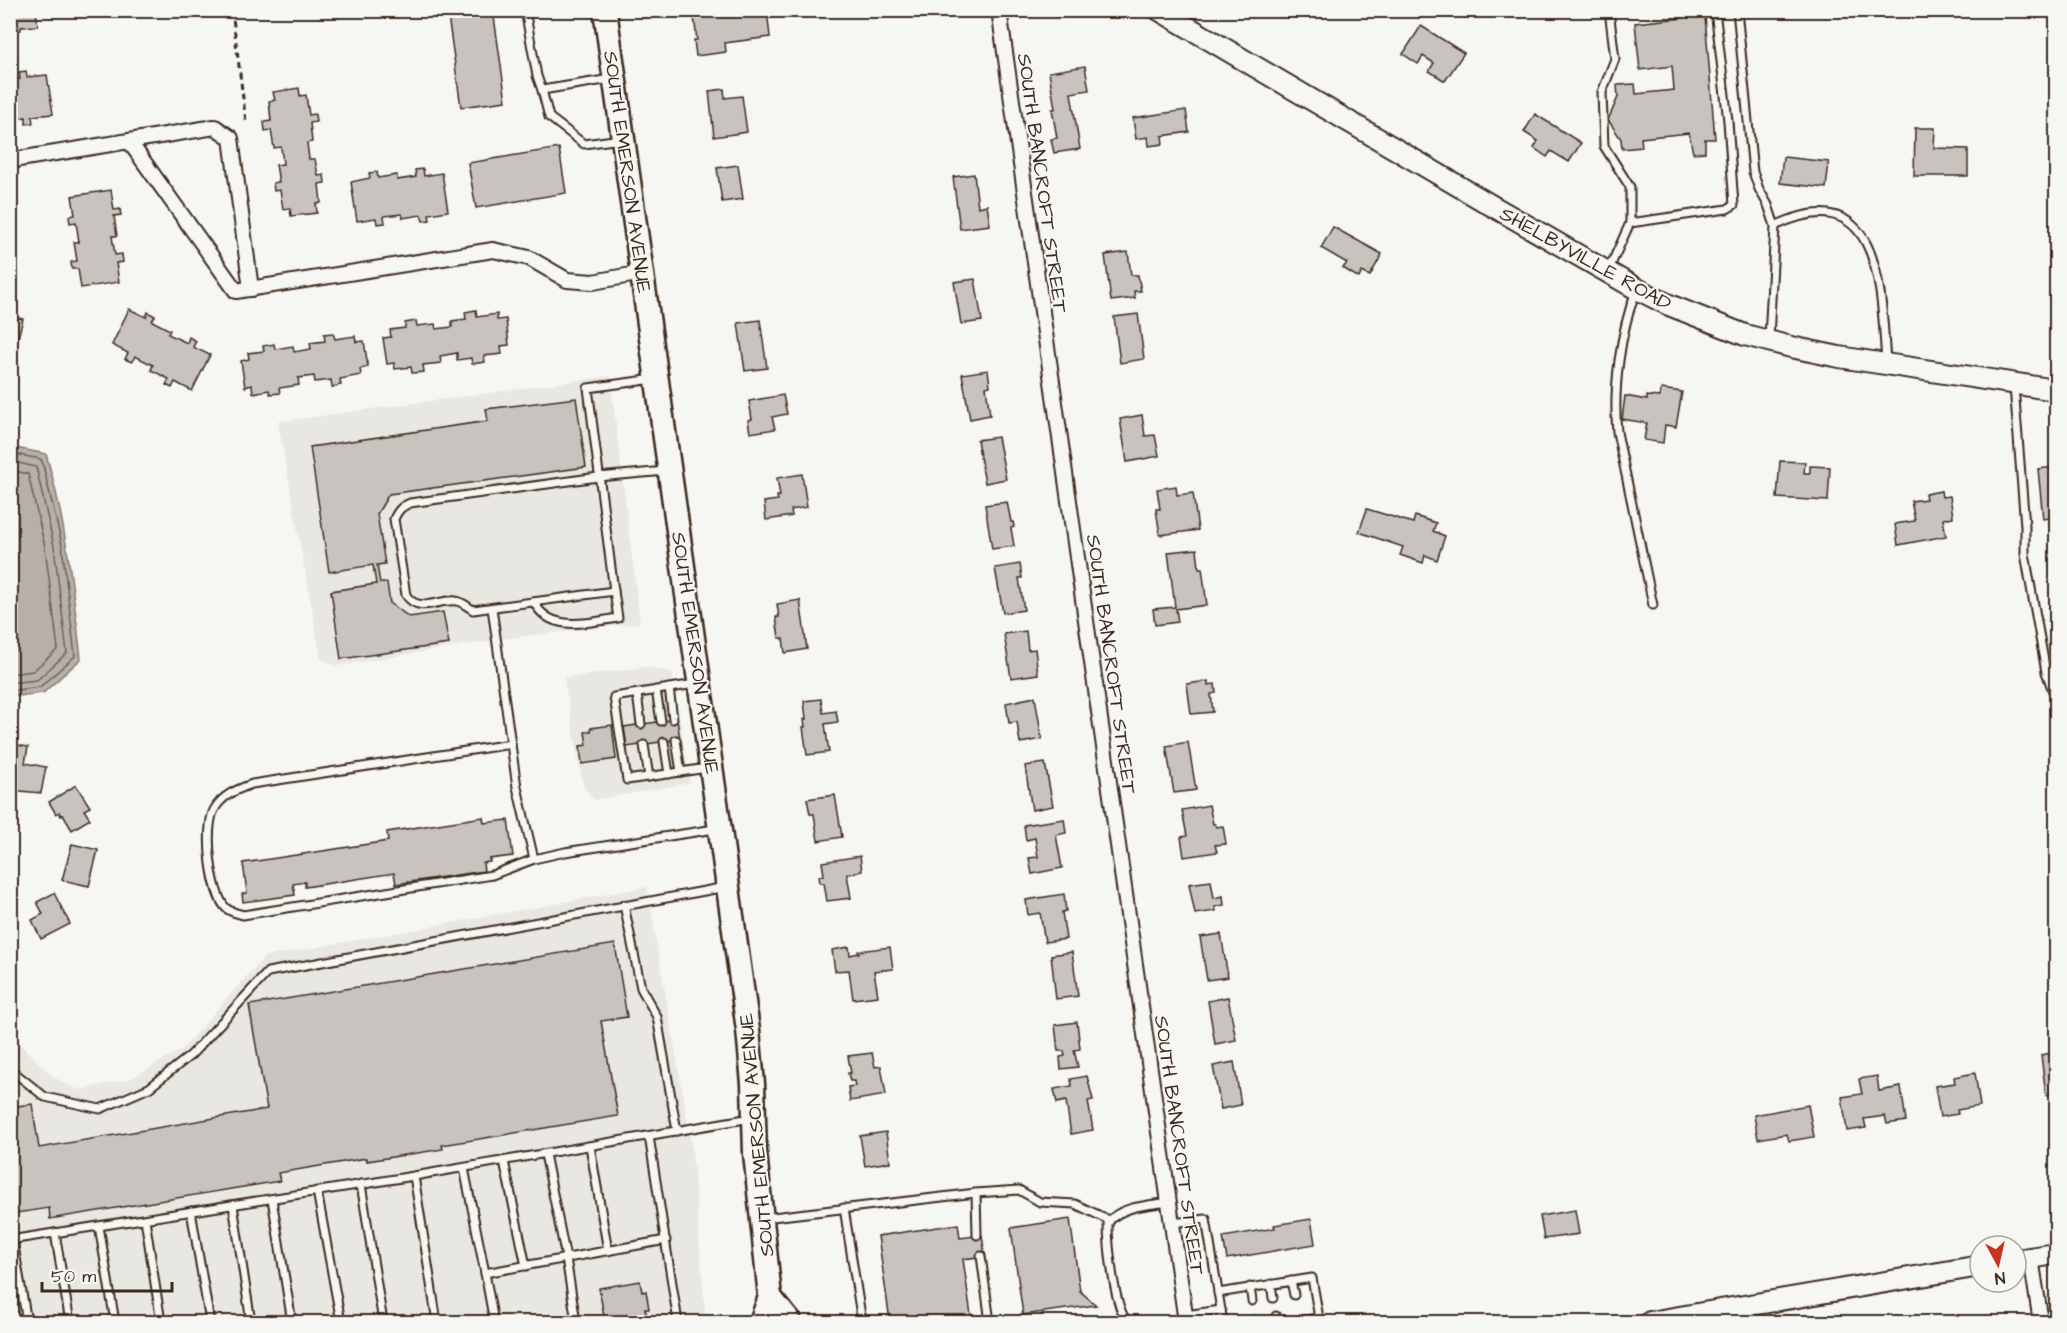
<svg xmlns="http://www.w3.org/2000/svg" width="2067" height="1333" viewBox="0 0 2067 1333" font-family="'Architects Daughter',sans-serif">
	<style>
		.built { fill: #e8e7e2 }
		.water { fill: #b6b0a9; stroke: #857a71; stroke-width: 1.5 }
		.lines { fill: none; stroke-linecap: round; stroke-linejoin: round }
		.shore { stroke: #6c6056; stroke-width: 1.5 }
		.building { fill: #c8c3be; stroke: #3b2a1e; stroke-width: 1.5 }
		.lane-casing { stroke: #3b2a1e; stroke-width: 11 }
		.street-casing { stroke: #3b2a1e; stroke-width: 18 }
		.secondary-casing { stroke: #3b2a1e; stroke-width: 24 }
		.primary-casing { stroke: #3b2a1e; stroke-width: 27 }
		.path { stroke: #3b2a1e; stroke-width: 3; stroke-dasharray: 6 4.5; stroke-linecap: butt }
		.lane { stroke: #f6f6f2; stroke-width: 7 }
		.street { stroke: #f6f6f2; stroke-width: 14 }
		.secondary { stroke: #f6f6f2; stroke-width: 20 }
		.primary { stroke: #f6f6f2; stroke-width: 22 }
		.labels { text-anchor: middle; stroke-width: 4.5; stroke-linejoin: round; paint-order: stroke }
		.street-label { font-size: 20px; fill: #3b2a1e; stroke: #f6f6f2 }
	</style>
	<rect width="100%" height="100%" fill="#f6f6f2"/>
	<filter id="ink" filterUnits="userSpaceOnUse"><feTurbulence type="fractalNoise" baseFrequency=".0167" numOctaves="2"/><feDisplacementMap in="SourceGraphic" scale="12" xChannelSelector="R" yChannelSelector="G"/><feConvolveMatrix kernelMatrix="1 2 1 2 8 2 1 2 1" color-interpolation-filters="sRGB"/></filter>
	<g filter="url(#ink)">
		<!-- built -->
		<g class="built">
			<path d="M610 376 640 623 508 638 336 666 321 659 278 422Z"/>
			<path d="M645 667 672 672 690 783 594 800 583 786 564 678Z"/>
			<path d="M647 887 692 1148 706 1322H11L10 1034 53 1077 79 1090 130 1079 181 1050 264 957Z"/>
		</g>
		<!-- water -->
		<path class="water" d="M11 447 46 454C66 521 73 590 81 659L43 693 11 697Z"/>
		<g class="lines">
			<!-- shore -->
			<g class="shore">
				<path d="M10 453 40 459 42 461 62 545 75 656 40 687 10 691"/>
				<path d="M10 461 36 467 54 546 67 653 37 680 10 683"/>
				<path d="M10 470 28 474 45 547 58 649 33 671 10 674"/>
			</g>
		</g>
		<!-- building -->
		<g class="building">
			<path d="M10 10H36L38 26 21 27V30L18 31V32L11 33Z"/>
			<path d="M487 10H493L506 101 461 107 448 16Z"/>
			<path d="M693 10H720L721 14 767 10 770 37 725 43 726 52 696 56 694 40H697Z"/>
			<path d="M1681 10H1700L1701 16H1705L1715 139H1705V152L1693 153 1689 133 1641 138 1642 147 1622 149 1621 139 1608 120 1618 97 1617 85 1635 84 1636 94 1674 90 1672 66 1640 70 1635 23 1682 18Z"/>
			<path d="M1421 26 1464 53 1445 81 1429 71 1434 63 1423 56 1418 64 1403 54Z"/>
			<path d="M1085 66 1089 90 1071 93 1080 149 1054 153 1051 139 1057 138 1052 109H1055L1049 72Z"/>
			<path d="M26 71 27 77 47 75 53 114 32 116 33 123 26 124V117L10 120V80L20 79 19 72Z"/>
			<path d="M299 88 300 96 306 95 309 115 315 114 316 122 310 123 312 142 307 143 309 159H315L318 176 324 175 325 183 319 184 321 203 316 204 317 213 291 216 290 208 283 209 280 190 274 191 273 183 279 182 276 165 283 164 281 147 274 148 271 130 265 131 264 122 271 121 269 101 275 100 273 92Z"/>
			<path d="M724 89 725 98 742 96 747 132 714 137 709 91Z"/>
			<path d="M1186 110 1189 132 1162 136 1163 144 1149 146 1148 137 1136 139 1133 118Z"/>
			<path d="M1535 114 1581 143 1569 162 1551 151 1547 157 1534 148 1538 141 1524 132Z"/>
			<path d="M1915 128H1935L1934 148 1968 149V176H1914Z"/>
			<path d="M559 148 566 193 476 208 468 163Z"/>
			<path d="M1783 157 1829 162 1826 188 1780 183Z"/>
			<path d="M738 165 743 199 722 202 717 168Z"/>
			<path d="M423 169 424 176 442 173 448 211 429 214 430 220 423 221 421 215 403 218 402 214 384 216 385 223 377 224 376 218 357 221 351 182 370 178 369 173 377 172 378 178 397 175V180L416 177 415 170Z"/>
			<path d="M974 174 978 207 987 205 990 225 960 229 953 177Z"/>
			<path d="M111 190 114 210 120 209 121 215 114 216 117 236H112L115 255 122 254 123 262 116 263 119 282 81 288 78 269H72L71 262 77 261 74 242H79L76 222 70 223 69 216 75 215 72 196Z"/>
			<path d="M1333 227 1382 254 1370 276 1362 272 1359 278 1343 268 1347 263 1321 248Z"/>
			<path d="M1128 252 1131 275H1138L1141 291H1134L1135 298 1111 301 1105 255Z"/>
			<path d="M975 279 982 321 961 324 954 282Z"/>
			<path d="M129 309 146 317 148 312 155 316 152 321 170 330 168 334 187 343 189 337 196 341 193 347 210 355 192 391 175 382 172 388 166 385 169 379 151 370 153 365 135 356 132 362 125 359 128 353 112 345Z"/>
			<path d="M476 310 477 317 497 314V320L506 319 509 345 501 346 502 354 484 356 485 362 472 364 471 358 457 360V353L440 356 441 363 423 365 424 372 412 373 411 367 395 369 394 363 387 364 383 338 391 337 390 330 405 328V323L416 321 417 326 435 324 436 329 452 327V321L466 319 465 312Z"/>
			<path d="M1138 314 1144 359 1120 363 1114 317Z"/>
			<path d="M10 316 23 319 16 345 10 344Z"/>
			<path d="M760 320 767 368 745 371 738 323Z"/>
			<path d="M333 333 335 339 355 336 356 342 364 341 368 367 360 369 361 375 340 379 341 385 332 387 331 380 315 382 314 376 298 378 299 385 279 388 280 393 270 394 269 390 253 393 252 385 245 387 241 361 249 359 248 353 264 351 263 346 274 344 275 349 293 346 294 352 311 349 310 343 325 341 324 334Z"/>
			<path d="M988 370 990 386 986 387 990 415 970 419 962 374Z"/>
			<path d="M1661 389 1682 392 1676 427 1665 425 1663 443 1644 440 1647 423 1622 419 1625 396 1647 400V396L1660 397Z"/>
			<path d="M783 395 787 414 772 417 775 429 750 433 748 420 752 419 749 401Z"/>
			<path d="M576 398 586 467 389 494 377 514 385 564 377 565 380 583H387L390 603 409 617 443 612 449 644 341 659 331 591 376 584 373 565 329 572 310 447 488 421 486 409Z"/>
			<path d="M1142 415 1145 436 1155 435 1159 456 1127 462 1120 419Z"/>
			<path d="M998 437 1006 479 985 483 977 440Z"/>
			<path d="M1780 461 1805 462 1804 473H1810V466L1830 467 1828 501 1777 498Z"/>
			<path d="M2056 467V517L2043 519 2038 469Z"/>
			<path d="M802 474 807 507 791 510 792 516 766 520 764 502 778 500 777 496H780L777 478Z"/>
			<path d="M1176 486 1177 495 1193 493 1198 530 1160 535 1156 509H1160L1157 489Z"/>
			<path d="M1941 491 1942 497 1950 496 1953 517 1943 519 1946 536 1898 545 1895 524 1915 521 1911 501 1926 499 1925 494Z"/>
			<path d="M1007 502 1011 522H1013L1014 527 1011 528 1014 546 992 549 985 505Z"/>
			<path d="M1367 509 1413 523 1415 516 1436 523 1433 531 1445 536 1437 560 1425 555 1423 563 1400 555 1403 547 1359 532Z"/>
			<path d="M1197 549 1199 568H1202L1207 605 1176 609 1178 622 1155 625 1153 609 1175 607 1168 552Z"/>
			<path d="M1020 564 1022 578H1019L1024 610 1003 613 995 568Z"/>
			<path d="M800 600 807 649 785 653 783 638H779L776 617H779L777 604Z"/>
			<path d="M1026 631 1028 650 1035 649 1038 674 1011 678 1004 634Z"/>
			<path d="M1208 681V685L1215 684 1216 693 1211 694 1213 712 1191 714 1187 684Z"/>
			<path d="M1035 697 1042 739 1020 743 1017 722 1009 723 1006 703Z"/>
			<path d="M821 699 823 713 836 711 838 722 825 724 829 752 807 755 803 727H805L804 719H806L804 701Z"/>
			<path d="M677 719 680 739 627 747 624 727Z"/>
			<path d="M612 725 616 759 582 764 580 746 587 745 585 732 591 731V728Z"/>
			<path d="M1188 742 1196 790 1174 793 1166 746Z"/>
			<path d="M12 744 28 747 25 763 46 767 41 793 10 790Z"/>
			<path d="M1045 763 1053 806 1032 810 1025 766Z"/>
			<path d="M76 785 90 807 84 810 90 819 72 830 63 815 61 816 59 812 56 814 49 802Z"/>
			<path d="M835 795 842 837 818 841 814 814H810L807 799Z"/>
			<path d="M1209 805 1213 824H1215L1216 827 1223 826 1226 844 1215 845 1217 852 1184 857 1181 837 1187 836 1182 810Z"/>
			<path d="M483 817 484 823 508 820 513 856 489 859 490 862 483 863 484 871 396 884 394 873 305 887V882L293 884 295 895 243 902 242 894 247 893 243 863 388 841 387 832Z"/>
			<path d="M1064 819 1066 833 1056 835 1062 868 1032 874 1029 858 1038 857 1035 838 1026 840 1024 825Z"/>
			<path d="M72 844 98 850 89 886 62 880Z"/>
			<path d="M860 856 862 871 847 874 851 898 827 901 824 883H820L819 876 824 875 822 862Z"/>
			<path d="M1211 881 1214 898 1223 896 1224 905 1215 907 1216 911 1195 914 1189 884Z"/>
			<path d="M54 893 70 924 41 939 32 920 43 914 37 902Z"/>
			<path d="M1064 894 1066 911 1062 912 1066 939 1045 942 1040 913 1028 915 1026 900Z"/>
			<path d="M1221 934 1228 977 1207 980 1200 937Z"/>
			<path d="M615 944 627 1017 601 1021 618 1116 442 1145 443 1149 367 1161V1158L278 1173 280 1181 50 1219 49 1208 10 1214V1107L32 1104 39 1148 267 1109 249 1005Z"/>
			<path d="M849 947 850 955 859 953 858 951 890 947 893 969 874 971 878 996 853 999 849 970 835 971 832 950Z"/>
			<path d="M1072 952 1078 996 1056 999 1051 955Z"/>
			<path d="M1228 997 1236 1040 1215 1044 1208 1001Z"/>
			<path d="M1077 1022 1080 1049 1074 1050 1078 1067 1061 1069 1060 1057 1065 1056 1064 1051H1058L1055 1025Z"/>
			<path d="M2056 1052V1093L2046 1095 2041 1055Z"/>
			<path d="M872 1053 875 1067 881 1066 886 1095 850 1101 848 1087 855 1086 854 1081H850L848 1073H851L848 1056Z"/>
			<path d="M1234 1062 1241 1105 1221 1109 1213 1066Z"/>
			<path d="M1975 1073 1980 1106 1957 1110 1958 1114 1940 1117 1935 1086 1955 1083 1954 1077Z"/>
			<path d="M1087 1076 1093 1100 1088 1101 1093 1130 1071 1134 1066 1101 1057 1103 1054 1089 1072 1086 1071 1079Z"/>
			<path d="M1877 1076 1879 1091 1901 1087 1906 1121 1887 1124 1885 1116 1864 1119 1866 1128 1847 1131 1842 1097 1862 1094 1859 1079Z"/>
			<path d="M1808 1105 1814 1137 1789 1141 1787 1134 1758 1139 1754 1115Z"/>
			<path d="M886 1132 890 1162 865 1166 860 1136Z"/>
			<path d="M1575 1210 1579 1234 1544 1239 1540 1216Z"/>
			<path d="M1070 1219 1080 1291 1096 1305 1023 1315 1011 1228Z"/>
			<path d="M1311 1219 1315 1244 1227 1259 1223 1237 1275 1228 1274 1225Z"/>
			<path d="M958 1224 960 1238 982 1235 985 1256 963 1259 972 1322H884L890 1321 878 1236Z"/>
			<path d="M640 1281 642 1292 646 1291 649 1309H645L649 1322H590L589 1318 604 1316 599 1288Z"/>
		</g>
		<g class="lines">
			<defs>
				<g id="lane">
					<path d="M525 10 537 76 542 90"/>
					<path d="M1737 10 1753 172 1759 189 1768 205 1775 226 1769 338"/>
					<path d="M611 79 542 90 549 117 584 144 621 139"/>
					<path d="M1630 223 1727 209 1734 205 1728 121 1715 10"/>
					<path d="M1775 226C1882 175 1881 292 1886 363"/>
					<path d="M1609 269 1630 223V187L1604 146 1602 92 1615 59 1609 10"/>
					<path d="M1636 291C1620 333 1613 388 1617 432L1653 605"/>
					<path d="M654 379 588 388 614 591 473 610C468 607 461 601 456 601 438 599 419 614 406 595L394 519C398 510 401 507 410 503L598 477 666 471"/>
					<path d="M2014 386 2025 526V554L2046 672 2054 694"/>
					<path d="M534 602C550 634 590 622 618 618L614 591"/>
					<path d="M492 608 517 787 534 859 565 852 715 829"/>
					<path d="M695 684 614 697 627 780 707 768"/>
					<path d="M669 688 673 719"/>
					<path d="M656 690 661 721"/>
					<path d="M637 694 641 724"/>
					<path d="M676 740 681 772"/>
					<path d="M664 742 669 774"/>
					<path d="M511 744 252 784C238 789 222 795 214 810 204 829 211 893 226 908 230 912 237 913 243 915L492 875 534 859"/>
					<path d="M644 745 649 777"/>
					<path d="M624 905 641 988 657 1017 677 1131"/>
					<path d="M10 1069 45 1097 100 1109 149 1088 191 1055 268 972 726 887"/>
					<path d="M649 1136 678 1322"/>
					<path d="M590 1146 608 1251"/>
					<path d="M545 1154 566 1258 576 1322"/>
					<path d="M504 1161 526 1266"/>
					<path d="M464 1168 485 1273"/>
					<path d="M414 1176 437 1322"/>
					<path d="M361 1184 383 1322"/>
					<path d="M317 1191 341 1322"/>
					<path d="M976 1193 1019 1190 1040 1202 1075 1204 1109 1220"/>
					<path d="M272 1199 292 1322"/>
					<path d="M233 1205 251 1322"/>
					<path d="M844 1208 862 1322"/>
					<path d="M191 1211 210 1322"/>
					<path d="M764 1218 976 1193 977 1235"/>
					<path d="M145 1219 161 1322"/>
					<path d="M1172 1223 1206 1219 1223 1322"/>
					<path d="M99 1226 115 1322"/>
					<path d="M55 1233 70 1322"/>
					<path d="M10 1240 414 1176 751 1118"/>
					<path d="M13 1240 27 1322"/>
					<path d="M981 1256 990 1322"/>
					<path d="M1291 1281 1294 1295"/>
					<path d="M1271 1284 1273 1298"/>
					<path d="M1250 1287 1252 1301"/>
					<path d="M1218 1293 1312 1278 1319 1318"/>
					<path d="M1185 1315 1221 1310"/>
					<path d="M1276 1316 1277 1322"/>
					<path d="M1255 1320 1256 1322"/>
					<path d="M494 1322 485 1273 666 1240"/>
					<path d="M1128 1322C1114 1309 1108 1244 1108 1223 1119 1206 1150 1205 1169 1202"/>
					<path d="M1290 1322 1319 1318V1320"/>
				</g>
				<g id="street">
					<path d="M999 10 1186 1322"/>
					<path d="M129 141 215 127 231 138 251 289"/>
					<path d="M10 163 19 159 129 141 236 291 493 250 529 258 567 280 593 282 642 273"/>
					<path d="M2031 1258 2041 1322"/>
				</g>
				<g id="secondary">
					<path d="M1159 10 1489 204 1637 289 1669 305 1745 335 1791 347 1839 357 2056 390"/>
					<path d="M2016 1260 2056 1254"/>
					<path d="M1650 1322 1980 1266"/>
				</g>
				<g id="primary">
					<path d="M605 10 748 1030 753 1084 755 1153 770 1297 761 1322"/>
					<path d="M770 1297 790 1322"/>
				</g>
			</defs>
			<!-- lane casing -->
			<use href="#lane" class="lane-casing"/>
			<!-- street casing -->
			<use href="#street" class="street-casing"/>
			<!-- secondary casing -->
			<use href="#secondary" class="secondary-casing"/>
			<!-- primary casing -->
			<use href="#primary" class="primary-casing"/>
			<!-- path -->
			<path class="path" d="M232 10 246 122"/>
			<!-- lane -->
			<use href="#lane" class="lane"/>
			<!-- street -->
			<use href="#street" class="street"/>
			<!-- secondary -->
			<use href="#secondary" class="secondary"/>
			<!-- primary -->
			<use href="#primary" class="primary"/>
		</g>
	</g>
	<g class="labels">
		<!-- street labels -->
		<g class="street-label">
			<text transform="translate(628 172) rotate(82)" y="7">SOUTH EMERSON AVENUE</text>
			<text transform="translate(1043 183) rotate(82)" y="7">SOUTH BANCROFT STREET</text>
			<text transform="translate(1586 258) rotate(29)" y="7">SHELBYVILLE ROAD</text>
			<text transform="translate(696 653) rotate(82)" y="7">SOUTH EMERSON AVENUE</text>
			<text transform="translate(1112 664) rotate(82)" y="7">SOUTH BANCROFT STREET</text>
			<text transform="translate(756 1135) rotate(-95)" y="7">SOUTH EMERSON AVENUE</text>
			<text transform="translate(1180 1145) rotate(82)" y="7">SOUTH BANCROFT STREET</text>
		</g>
	</g>
	<!-- margin -->
	<rect width="2067" height="1333" fill="none" stroke="#f6f6f2" stroke-width="36"/>
	<rect x="18" y="18" width="2031" height="1297" fill="none" stroke="#3b2a1e" stroke-width="2" filter="url(#ink)"/>
	<!-- north arrow -->
	<g transform="translate(1998 1264) rotate(172)"><circle r="28" fill="#f6f6f2" stroke="#aba49d" stroke-width="1.5"/>
	<path d="M0-4.5L10 22L0 15L-10 22Z" fill="#c8321e"/>
	<text y="-9" font-size="16" font-weight="bold" text-anchor="middle" fill="#3b2a1e">N</text>
	</g>
	<!-- scale -->
	<path d="M42 1282v9h130v-9" fill="none" stroke="#3b2a1e" stroke-width="3"/>
	<text x="51" y="1282" font-size="18" fill="#3b2a1e" stroke="#f6f6f2" stroke-width="4.5" paint-order="stroke">50 m</text>
</svg>
